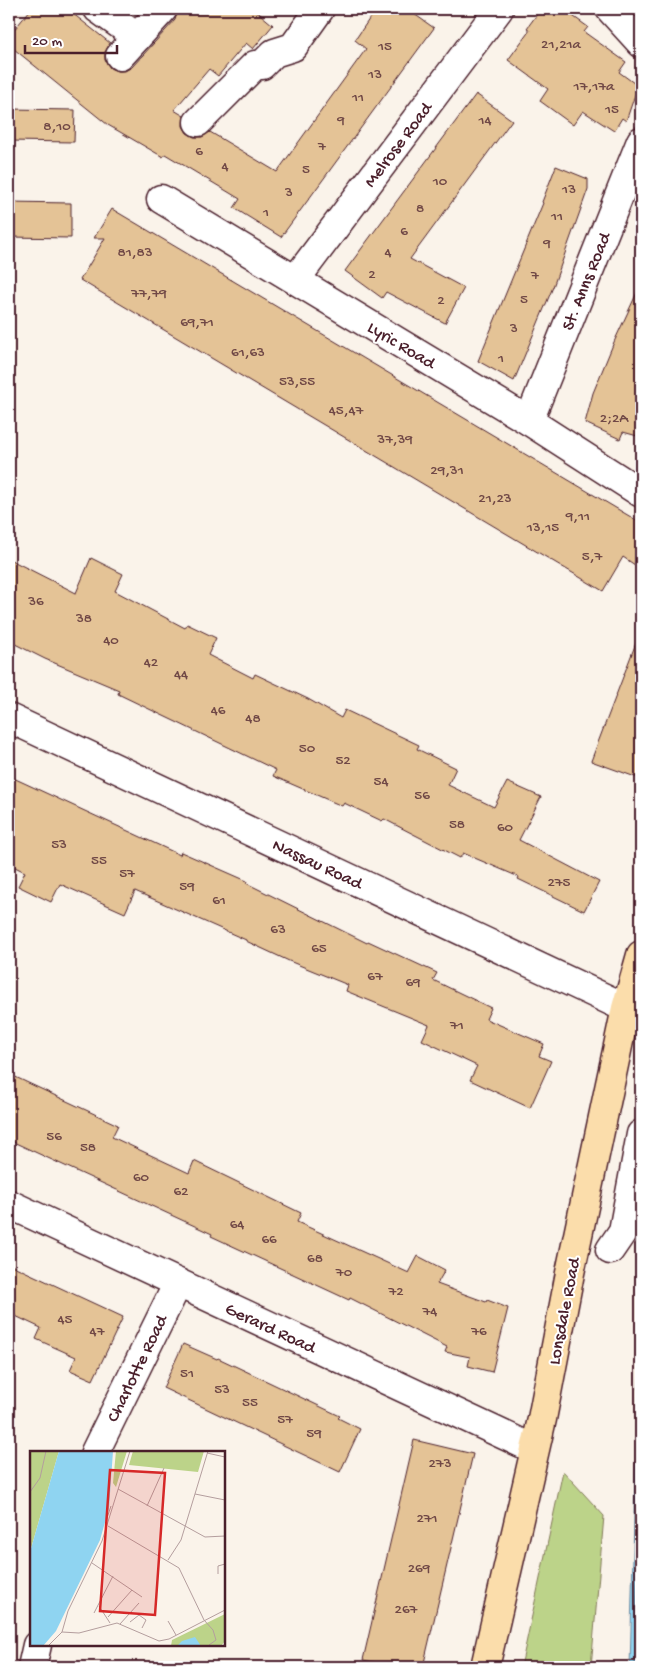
<svg xmlns="http://www.w3.org/2000/svg" width="650" height="1676" viewBox="0 0 650 1676" font-family="'Gochi Hand',sans-serif">
	<style>
		.green { fill: #bcd389; stroke: #83795a }
		.water { fill: #8fd4f1; stroke: #738ca2 }
		.lines { fill: none; stroke-linecap: round; stroke-linejoin: round }
		.shore { stroke: #66677a; stroke-width: 1 }
		.building { fill: #e4c396; stroke: #4a1f2b }
		.minor-casing { stroke: #4a1f2b; stroke-width: 31 }
		.major-casing { stroke: #4a1f2b; stroke-width: 31 }
		.minor { stroke: #fff; stroke-width: 28 }
		.major { stroke: #fbddab; stroke-width: 28 }
		.labels { text-anchor: middle; stroke-width: 4; stroke-linejoin: round; paint-order: stroke }
		.number-label { font-size: 15px; fill: #704846 }
		.street-label { font-size: 18px; fill: #4a1f2b; stroke: #fff }
		.inset-road { fill: none; stroke: #b49e9e; stroke-width: 1 }
		.view { fill: #d62828; fill-opacity: 0.15; stroke: #d62828; stroke-width: 2.5 }
		.inset-edge { fill: none; stroke: #4a1f2b; stroke-width: 2.5 }
	</style>
	<rect width="100%" height="100%" fill="#faf3ea"/>
	<filter id="ink" filterUnits="userSpaceOnUse"><feTurbulence type="fractalNoise" baseFrequency=".02" numOctaves="2"/><feDisplacementMap in="SourceGraphic" scale="10" xChannelSelector="R" yChannelSelector="G"/><feConvolveMatrix kernelMatrix="1 2 1 2 8 2 1 2 1" color-interpolation-filters="sRGB"/></filter>
	<g filter="url(#ink)">
		<!-- green -->
		<path class="green" d="M563 1471 604 1516 591 1667H521Z"/>
		<!-- water -->
		<path class="water" d="M641 1348V1667H630L636 1442Z"/>
		<g class="lines">
			<!-- shore -->
			<path class="shore" d="M635 1667 641 1436"/>
		</g>
		<!-- building -->
		<g class="building">
			<path d="M31 9H67L110 43 105 52V60L110 68 117 71H125L132 67 175 20 178 9H254L273 25 253 49 246 43 218 76 209 69 174 110 184 116 183 126 187 133 194 137H202L210 132 277 172 366 49 355 40 376 9H407L434 28 281 237 234 208 240 199 165 154 163 157 108 125 9 45V36Z"/>
			<path d="M541 9H563L588 27 584 32 626 62 619 72 638 86 626 121 622 118 614 131 583 111 573 125 540 101 548 89 508 60 530 30 527 28Z"/>
			<path d="M476 94 512 120 410 259 464 288 445 323 386 292 382 298 345 271Z"/>
			<path d="M9 109 75 110 74 142 9 141Z"/>
			<path d="M556 166 588 179V189L553 287 514 381 478 361 543 203 542 202Z"/>
			<path d="M9 202 71 203V238L9 237Z"/>
			<path d="M112 209 641 523V569L623 557 603 591 80 280 105 238H94Z"/>
			<path d="M641 284V437L623 432 620 439 585 423 593 393 614 342Z"/>
			<path d="M91 558 123 574 115 591 185 628 187 624 216 638 208 655 253 678 255 674 308 699 341 718 345 710 419 745 417 749 456 768 448 785 494 807 507 782 541 797 519 840 599 882 584 911 518 879 519 877 463 853 460 858 384 819 382 821 344 803 342 806 273 776 276 770 118 694 119 690 45 659 9 641V559L76 593Z"/>
			<path d="M639 635H641V779L591 761Z"/>
			<path d="M9 776 180 855 181 852 247 881 246 883 367 943 368 941 437 973 433 980 491 1008 486 1019 544 1044 539 1056 551 1061 530 1108 470 1080 477 1066 422 1040 429 1025 346 991 348 985 289 961 246 941V940L135 891 125 913 60 884 51 902 18 886 25 872 9 864Z"/>
			<path d="M9 1074 118 1125 112 1137 189 1173 194 1161 301 1213 297 1222 409 1273 418 1256 445 1270 437 1284 486 1302 487 1300 508 1308 492 1372 468 1366 470 1357 445 1352 447 1347 350 1298 349 1300 211 1236 212 1234 9 1140Z"/>
			<path d="M9 1264 123 1317 93 1380 70 1370 76 1357 36 1339 41 1328 9 1313Z"/>
			<path d="M183 1344 217 1359 218 1358 275 1385 340 1416 338 1418 360 1429 340 1472 163 1388Z"/>
			<path d="M414 1440 473 1454 423 1667H377L378 1663 363 1660Z"/>
		</g>
		<g class="lines">
			<defs>
				<g id="minor">
					<path d="M98 9 137 37"/>
					<path d="M610 9 641 43"/>
					<path d="M120 56 163 9"/>
					<path d="M198 122 255 65H262L274 53 293 47 320 9"/>
					<path d="M161 199 529 421 641 493"/>
					<path d="M296 279 499 9"/>
					<path d="M529 421 641 141"/>
					<path d="M9 718 626 1008"/>
					<path d="M9 1204 534 1449"/>
					<path d="M610 1250 623 1231 641 1134"/>
					<path d="M95 1452 178 1283"/>
					<path d="M32 1667 37 1645"/>
				</g>
				<path id="major" d="M485 1667 542 1419 570 1273 626 1008 641 955"/>
			</defs>
			<!-- minor casing -->
			<use href="#minor" class="minor-casing"/>
			<!-- major casing -->
			<use href="#major" class="major-casing"/>
			<!-- minor -->
			<use href="#minor" class="minor"/>
			<!-- major -->
			<use href="#major" class="major"/>
		</g>
	</g>
	<g class="labels">
		<!-- number labels -->
		<g class="number-label">
			<text x="561" y="48">21,21a</text>
			<text x="385" y="50">15</text>
			<text x="375" y="78">13</text>
			<text x="594" y="90">17,17a</text>
			<text x="358" y="101">11</text>
			<text x="612" y="113">15</text>
			<text x="341" y="124">9</text>
			<text x="485" y="124">14</text>
			<text x="57" y="130">8,10</text>
			<text x="322" y="150">7</text>
			<text x="199" y="155">6</text>
			<text x="225" y="170">4</text>
			<text x="306" y="173">5</text>
			<text x="440" y="185">10</text>
			<text x="569" y="193">13</text>
			<text x="289" y="196">3</text>
			<text x="420" y="212">8</text>
			<text x="266" y="216">1</text>
			<text x="557" y="220">11</text>
			<text x="404" y="235">6</text>
			<text x="547" y="247">9</text>
			<text x="135" y="256">81,83</text>
			<text x="388" y="256">4</text>
			<text x="372" y="278">2</text>
			<text x="535" y="279">7</text>
			<text x="149" y="297">77,79</text>
			<text x="524" y="303">5</text>
			<text x="441" y="304">2</text>
			<text x="197" y="326">69,71</text>
			<text x="514" y="332">3</text>
			<text x="248" y="356">61,63</text>
			<text x="501" y="362">1</text>
			<text x="297" y="385">53,55</text>
			<text x="346" y="414">45,47</text>
			<text x="614" y="422">2;2A</text>
			<text x="395" y="443">37,39</text>
			<text x="447" y="474">29,31</text>
			<text x="495" y="502">21,23</text>
			<text x="578" y="520">9,11</text>
			<text x="543" y="531">13,15</text>
			<text x="592" y="560">5,7</text>
			<text x="36" y="605">36</text>
			<text x="84" y="622">38</text>
			<text x="111" y="644">40</text>
			<text x="151" y="666">42</text>
			<text x="181" y="678">44</text>
			<text x="218" y="714">46</text>
			<text x="253" y="722">48</text>
			<text x="307" y="752">50</text>
			<text x="343" y="764">52</text>
			<text x="381" y="785">54</text>
			<text x="422" y="799">56</text>
			<text x="457" y="828">58</text>
			<text x="505" y="831">60</text>
			<text x="59" y="848">53</text>
			<text x="99" y="864">55</text>
			<text x="127" y="877">57</text>
			<text x="559" y="886">275</text>
			<text x="187" y="890">59</text>
			<text x="219" y="904">61</text>
			<text x="278" y="933">63</text>
			<text x="319" y="952">65</text>
			<text x="375" y="980">67</text>
			<text x="413" y="986">69</text>
			<text x="457" y="1029">71</text>
			<text x="54" y="1140">56</text>
			<text x="88" y="1151">58</text>
			<text x="141" y="1181">60</text>
			<text x="181" y="1195">62</text>
			<text x="237" y="1228">64</text>
			<text x="269" y="1243">66</text>
			<text x="315" y="1262">68</text>
			<text x="344" y="1276">70</text>
			<text x="396" y="1295">72</text>
			<text x="430" y="1315">74</text>
			<text x="65" y="1323">45</text>
			<text x="97" y="1335">47</text>
			<text x="479" y="1335">76</text>
			<text x="187" y="1377">51</text>
			<text x="222" y="1393">53</text>
			<text x="250" y="1406">55</text>
			<text x="285" y="1423">57</text>
			<text x="314" y="1437">59</text>
			<text x="440" y="1467">273</text>
			<text x="427" y="1522">271</text>
			<text x="419" y="1572">269</text>
			<text x="406" y="1613">267</text>
		</g>
		<!-- street labels -->
		<g class="street-label">
			<text transform="translate(397 144) rotate(-53)" y="6">Melrose Road</text>
			<text transform="translate(585 281) rotate(-68)" y="6">St. Anns Road</text>
			<text transform="translate(402 344) rotate(31)" y="6">Lyric Road</text>
			<text transform="translate(318 863) rotate(25)" y="6">Nassau Road</text>
			<text transform="translate(563 1311) rotate(-79)" y="6">Lonsdale Road</text>
			<text transform="translate(271 1327) rotate(25)" y="6">Gerard Road</text>
			<text transform="translate(136 1368) rotate(-64)" y="6">Charlotte Road</text>
		</g>
	</g>
	<!-- overview -->
	<g transform="translate(30 1451)">
		<rect width="195" height="195" fill="#faf3ea"/>
		<path d="M0 0H29L0 101ZM86 0H97L86 36 83 32ZM103 0H174L168 21 99 14ZM195 163V190L191 195H141L142 189Z" fill="#bcd389"/>
		<path d="M29 0H83L79 57 70 89 26 180 13 195H0V101ZM165 186 171 195H147L152 190Z" fill="#8fd4f1"/>
		<path class="inset-road" d="M177 2 195 6M88 38 175 86 195 85M0 41 10 27 16 0M165 43 195 49M117 55 134 17M76 70 81 55M78 75 149 117 174 169 183 179 186 189 179 194M138 109 151 89 178 0M62 112 112 146M188 123V115L195 113M69 155 80 172M64 162 83 125M78 166 102 139M138 170 146 184M100 171 109 164 116 169 112 177M90 173 109 152M32 181 38 160 72 90 100 0M32 181 49 182 87 172 129 190 139 188 195 159M18 195 32 181"/>
		<path class="view" d="M80 19 135 22 125 164 70 160Z"/>
		<rect width="195" height="195" class="inset-edge"/>
	</g>
	<!-- margin -->
	<rect width="650" height="1676" fill="none" stroke="#fff" stroke-width="30"/>
	<rect x="15" y="15" width="620" height="1646" fill="none" stroke="#4a1f2b" stroke-width="2" filter="url(#ink)"/>
	<!-- scale -->
	<path d="M25 45v8h92v-8" fill="none" stroke="#4a1f2b" stroke-width="2.5"/>
	<text x="32" y="45" font-size="15" fill="#4a1f2b" stroke="#ffffff" stroke-width="4" paint-order="stroke">20 m</text>
</svg>
